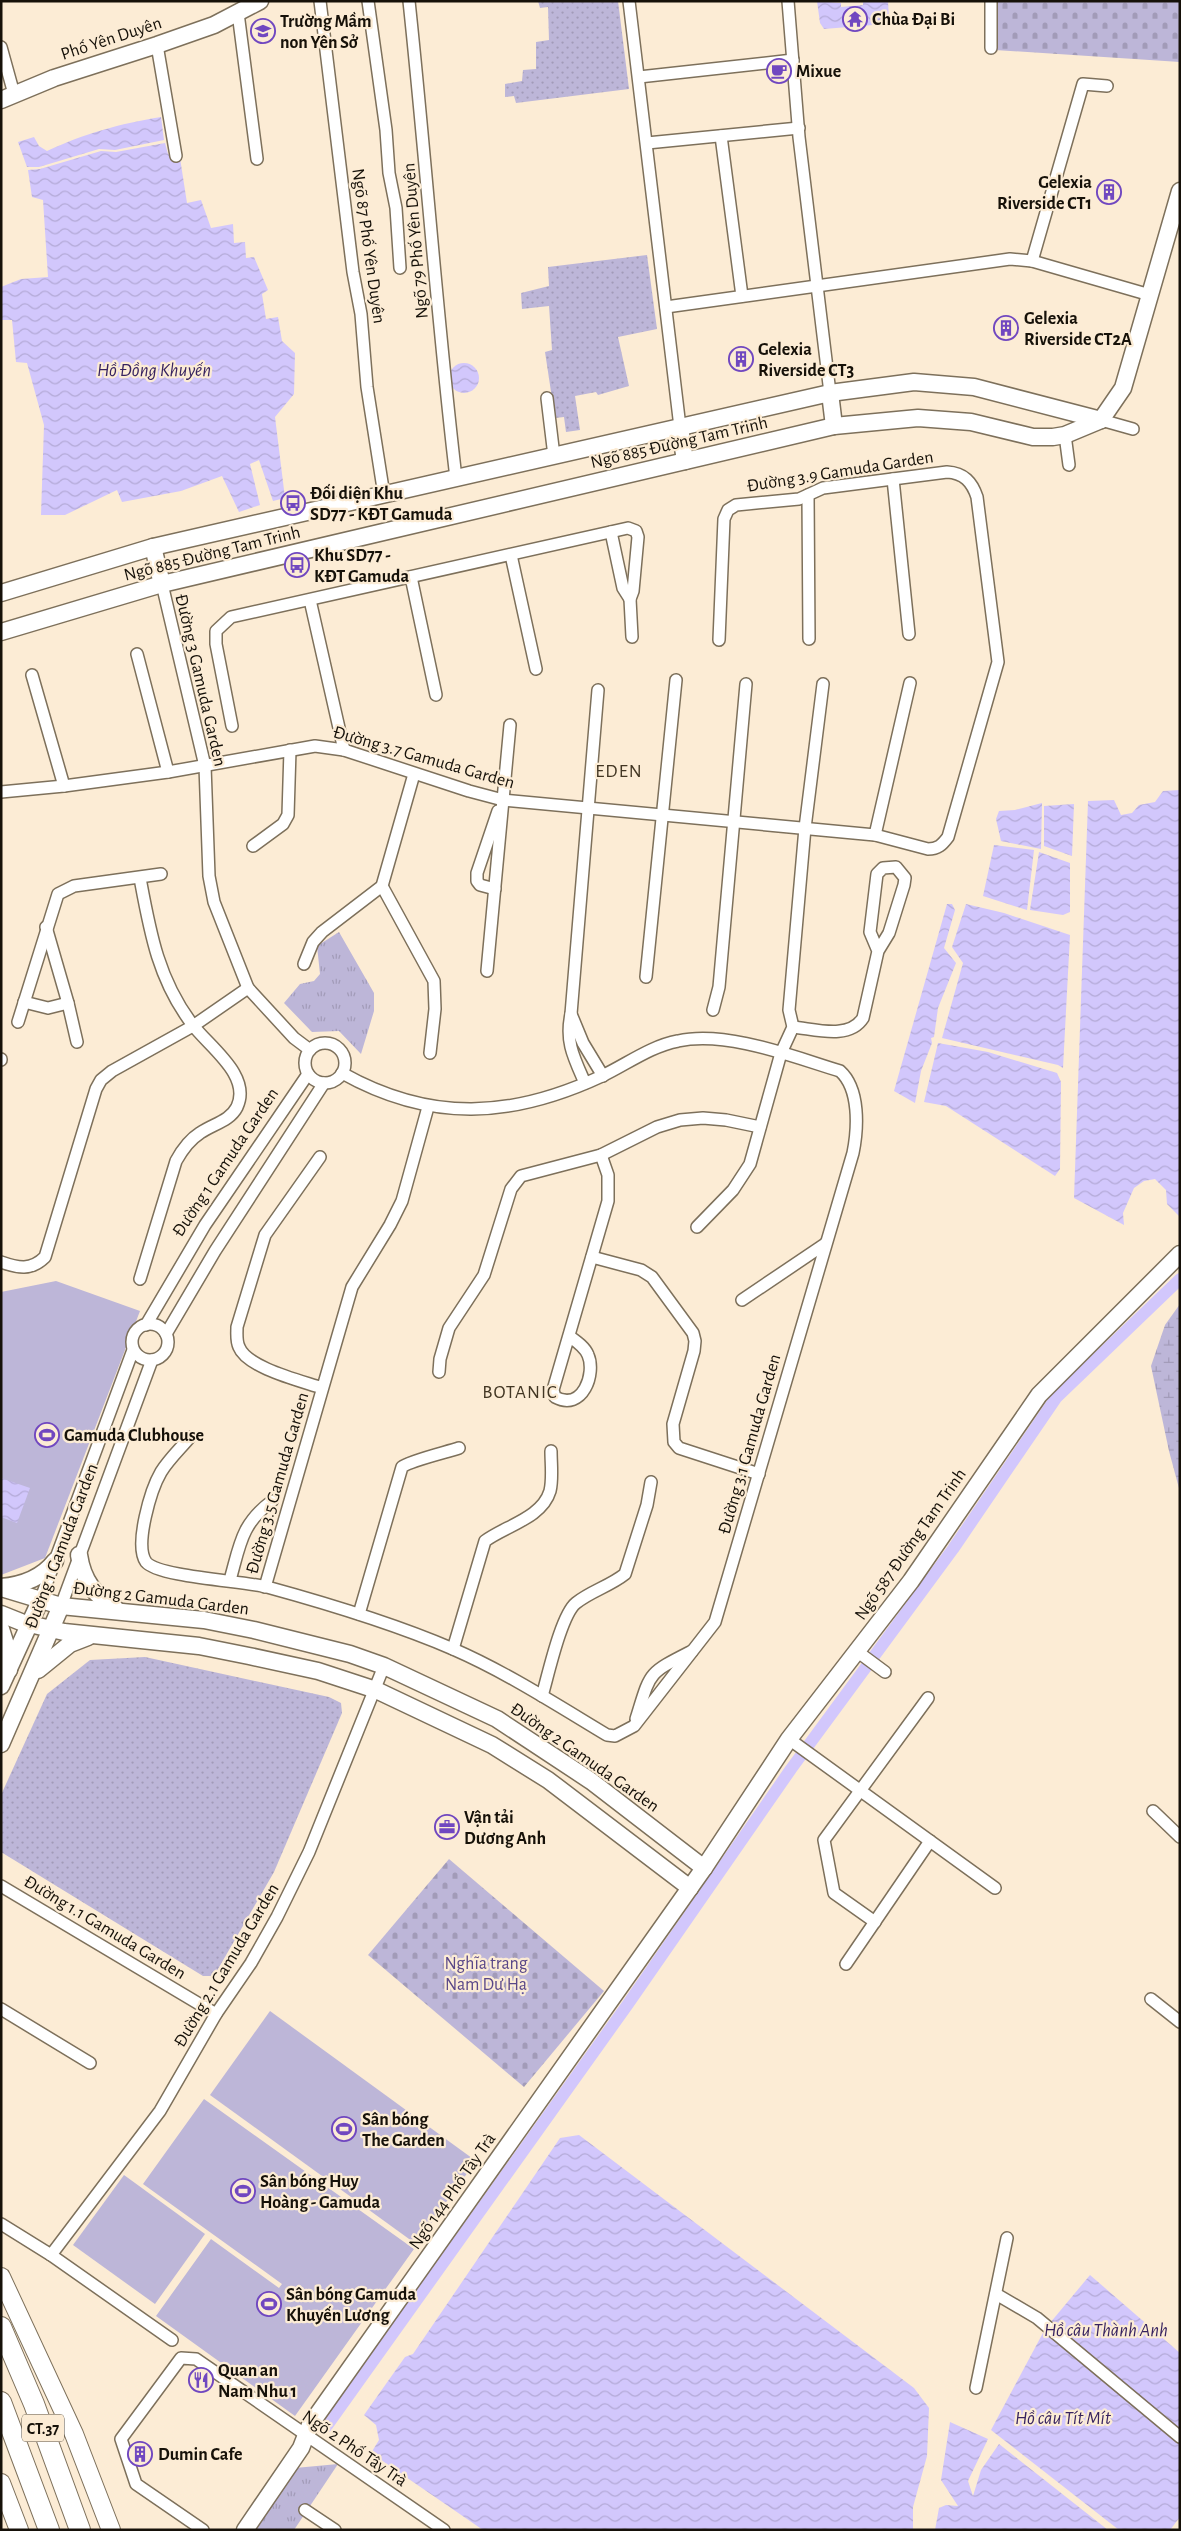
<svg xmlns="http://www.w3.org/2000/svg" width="1181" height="2531" viewBox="0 0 1181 2531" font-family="'Alegreya Sans',sans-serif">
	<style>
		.grass { fill: url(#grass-dots) }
		.wetland { fill: url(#wetland-marsh) }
		.cemetery { fill: url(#cemetery-stones) }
		.park { fill: url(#park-tufts) }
		.pitch { fill: #bdb6d8 }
		.water { fill: url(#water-waves) }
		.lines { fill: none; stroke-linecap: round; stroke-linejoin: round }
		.canal { stroke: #d2c7fc; stroke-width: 12 }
		.street-casing { stroke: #7d705b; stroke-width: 14 }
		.secondary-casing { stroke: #7d705b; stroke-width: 19 }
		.primary-casing { stroke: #7d705b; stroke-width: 20 }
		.highway-casing { stroke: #7d705b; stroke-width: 22 }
		.street { stroke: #fff; stroke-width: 11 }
		.secondary { stroke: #fff; stroke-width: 16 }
		.primary { stroke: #fff; stroke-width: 18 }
		.highway { stroke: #fff; stroke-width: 20 }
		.labels { text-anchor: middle; stroke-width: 4.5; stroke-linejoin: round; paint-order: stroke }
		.shield { fill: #fcecd5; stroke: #5b5346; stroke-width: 1 }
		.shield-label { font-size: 16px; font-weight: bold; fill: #161109 }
		.poi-label { font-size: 18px; font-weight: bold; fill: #161109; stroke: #fcecd5; text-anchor: start }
		.street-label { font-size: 18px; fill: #161109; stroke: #fcecd5 }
		.park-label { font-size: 18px; fill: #594788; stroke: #fcecd5 }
		.water-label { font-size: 19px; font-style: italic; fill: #372360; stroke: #fcecd5 }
		.neighbourhood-label { font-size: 19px; letter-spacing: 1px; fill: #423623; stroke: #fcecd5 }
	</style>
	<defs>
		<pattern id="grass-dots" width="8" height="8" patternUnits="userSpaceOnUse" patternTransform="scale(1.25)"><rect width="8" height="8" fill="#bdb6d8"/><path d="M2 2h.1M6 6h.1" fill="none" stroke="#a29bb8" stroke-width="1.8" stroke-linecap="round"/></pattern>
		<pattern id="wetland-marsh" width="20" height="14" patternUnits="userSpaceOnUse" patternTransform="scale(1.25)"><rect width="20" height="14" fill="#bdb6d8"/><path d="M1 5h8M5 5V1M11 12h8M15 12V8" fill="none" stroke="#a29bb8"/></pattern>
		<pattern id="cemetery-stones" width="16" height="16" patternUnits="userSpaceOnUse" patternTransform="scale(1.25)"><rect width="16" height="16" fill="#bdb6d8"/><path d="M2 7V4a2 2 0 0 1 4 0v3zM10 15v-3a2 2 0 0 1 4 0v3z" fill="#a29bb8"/></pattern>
		<pattern id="park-tufts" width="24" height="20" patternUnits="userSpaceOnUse" patternTransform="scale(1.25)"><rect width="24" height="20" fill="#bdb6d8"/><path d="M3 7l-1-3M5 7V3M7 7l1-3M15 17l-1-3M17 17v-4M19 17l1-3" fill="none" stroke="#a29bb8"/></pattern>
		<pattern id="water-waves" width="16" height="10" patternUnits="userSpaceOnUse" patternTransform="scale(1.25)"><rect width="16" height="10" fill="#d2c7fc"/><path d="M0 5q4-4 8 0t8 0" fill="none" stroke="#b4aad7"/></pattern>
	</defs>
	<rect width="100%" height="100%" fill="#fcecd5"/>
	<!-- grass -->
	<g class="grass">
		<path d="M538 1H618L629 89 516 103 514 96 505 97V84L522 81 523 70 536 69V42L549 40 548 7 540 8Z"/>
		<path d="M647 255 657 329 618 337 629 386 598 395 596 392 575 396 580 430 566 432 564 417 555 418 545 352 552 350 549 306 522 309 521 293 549 286 548 267Z"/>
		<path d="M145 1657 329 1697 341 1703 342 1713 274 1872 214 1976H203L1 1852V1795L47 1694 90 1660Z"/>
	</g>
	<!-- wetland -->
	<path class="wetland" d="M1180 1304V1492L1169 1451 1151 1366 1165 1325Z"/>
	<!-- cemetery -->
	<g class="cemetery">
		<path d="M996 1H1180V62L995 50Z"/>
		<path d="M449 1859 604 1991 524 2087 368 1955Z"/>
	</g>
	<!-- park -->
	<g class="park">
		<path d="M339 932 374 993V1011L361 1054 339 1031 312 1032 284 1003 300 984 314 981 320 974 317 946Z"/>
		<path d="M338 2464 294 2530H252L295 2468Z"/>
	</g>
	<!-- pitch -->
	<g class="pitch">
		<path d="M56 1281 140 1311 45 1558 1 1575V1292Z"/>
		<path d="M270 2011 476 2161 416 2244 210 2095Z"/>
		<path d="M204 2099 414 2249 295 2416 156 2316 211 2239 279 2288 282 2284 143 2184Z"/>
		<path d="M124 2175 205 2234 155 2304 73 2245Z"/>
	</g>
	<!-- water -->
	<g class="water">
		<path d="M817 1 841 3V7L863 5V1H888L889 19 885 24 824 29 820 23Z"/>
		<path d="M161 117 164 140 115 150 99 149 39 167H27L18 142 34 137 39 146 47 151C86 133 119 124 161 117Z"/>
		<path d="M165 143 168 154 180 158 187 203 201 200 211 228 233 224 234 243 245 242 246 258 254 257 268 290 262 294 266 319 278 317 282 341 295 353 294 394 275 417 285 498 273 501 259 460 250 464 260 505 239 512 222 476 181 491 122 502 117 490 65 515H41L44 425 27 363 16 362 12 320H1V287L21 279 48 277 43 200 32 197 28 170 40 169 101 151 116 152Z"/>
		<circle cx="464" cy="378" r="15"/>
		<path d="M1180 790V1217L1167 1204 1166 1190 1155 1179 1144 1181 1134 1188 1123 1213 1124 1225 1074 1198 1088 801 1114 800 1121 815 1132 813 1139 805 1155 802 1163 791Z"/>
		<path d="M1042 803 1041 849 1001 841 996 819 999 811 1015 810Z"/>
		<path d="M1074 804 1072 856 1044 846V806Z"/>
		<path d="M994 845 1034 850 1027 910 983 896Z"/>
		<path d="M1039 852 1070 863V912L1063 915 1030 910Z"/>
		<path d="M947 904H952L955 910 944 948 956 963 938 1008 934 1037 931 1038 932 1043 921 1071 915 1103 894 1091Z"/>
		<path d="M966 904 1004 913 1070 935 1063 1068 1058 1065 942 1038 963 963 952 947Z"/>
		<path d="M938 1043 988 1052 1057 1073 1061 1082 1060 1169 1055 1176 946 1106 924 1102Z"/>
		<path d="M1 1478 30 1488 17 1523 1 1517Z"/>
		<path d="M579 2135 914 2388 929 2408 927 2456 913 2507V2530H483L371 2453 379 2440 376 2425 364 2415 405 2357 413 2354 560 2138Z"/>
		<path d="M1090 2275 1180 2353V2432L1050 2323Z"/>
		<path d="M1044 2331 1180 2444V2517L1170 2530H1119L991 2430Z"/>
		<path d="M950 2422 988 2439 968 2481 973 2496 981 2470 999 2444 1108 2530H935L939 2508 946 2505 958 2506 941 2480Z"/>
	</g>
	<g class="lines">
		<!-- canal -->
		<path class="canal" d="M326 2427 628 2004 791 1769 953 1549 1056 1398 1180 1279"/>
		<defs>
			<g id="street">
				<path d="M320 1 353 272 361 314 367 387 384 495"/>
				<path d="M368 1 386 130 389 173 396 208 400 268"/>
				<path d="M409 1C426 160 437 319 456 478"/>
				<path d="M629 1 680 427"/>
				<path d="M788 1 799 137 830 393"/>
				<path d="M238 13 257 159"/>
				<path d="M157 45 176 156"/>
				<path d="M1 47 14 94"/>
				<path d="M991 48V1"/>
				<path d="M639 77 793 60"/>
				<path d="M721 136 742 296"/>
				<path d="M647 143 799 128"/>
				<path d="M1032 261 1083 84 1107 86"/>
				<path d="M666 307 1010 259 1032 261 1150 295"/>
				<path d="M547 398 554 456"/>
				<path d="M1101 420 1133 429"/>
				<path d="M1065 435 1069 465"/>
				<path d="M893 479 909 634"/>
				<path d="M808 495 809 639"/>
				<path d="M611 532 623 588 630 599"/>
				<path d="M511 555 536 669"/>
				<path d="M411 577 436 695"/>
				<path d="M162 584 205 766 209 876 214 902 248 988 294 1038 310 1050"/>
				<path d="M310 600 344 750"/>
				<path d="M137 654 168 772"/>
				<path d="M32 675 64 786"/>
				<path d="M232 726 216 644V631L231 617 628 528 636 531 638 537 633 591 630 599 632 637"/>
				<path d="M1 792 64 786 168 772 315 746 344 750 469 791 503 800 875 835 928 849C938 849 942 845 948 837L998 662 977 497C972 482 964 473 947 472L823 488 799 499 736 505 728 510 724 519 719 640"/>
				<path d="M875 835 910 683"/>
				<path d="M253 846 283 824 288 815 290 750"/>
				<path d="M382 886 434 981 435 1009 430 1053"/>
				<path d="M495 889 480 885 477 881V873L498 811"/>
				<path d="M46 927 68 1003 77 1042"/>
				<path d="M304 964 313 942 322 932 382 886 414 774"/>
				<path d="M487 971 510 725"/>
				<path d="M646 977 676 680"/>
				<path d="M24 1002 48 1008 68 1003"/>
				<path d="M713 1010 719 987 746 684"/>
				<path d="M571 1014 583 1043 603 1076"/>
				<path d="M18 1022 58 894 74 886 161 874"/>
				<path d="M793 1027C815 1029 849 1040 863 1018L878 951 889 933 904 885 905 878 896 867 883 868 877 874 870 932 878 951"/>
				<circle cx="325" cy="1063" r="20"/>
				<path d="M1 1060V1059"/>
				<path d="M585 1083C574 1058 565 1042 571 1014L598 690"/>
				<path d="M320 1157 265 1235 237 1327C237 1334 236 1341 239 1347 247 1368 302 1381 322 1388"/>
				<path d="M697 1227 733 1190 750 1164 781 1053 793 1027 789 1010 805 828 823 684"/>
				<path d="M592 1257 641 1270 652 1277 693 1333 695 1341 694 1351 673 1424 674 1442 679 1448 759 1474"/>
				<path d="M1 1262C18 1268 31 1271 45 1257L96 1089 101 1080 112 1071 193 1026 248 988"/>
				<path d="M140 1279 176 1161C182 1150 189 1140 200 1133 213 1124 230 1121 237 1107 252 1075 208 1046 192 1024 158 979 150 932 140 878"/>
				<path d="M742 1300 825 1244"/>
				<circle cx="150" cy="1342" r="18"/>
				<path d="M146 1325 205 1225 308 1074"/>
				<path d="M166 1334 215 1251 324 1083"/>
				<path d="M569 1336C576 1341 585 1347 588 1355 596 1373 583 1412 555 1397L553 1390 608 1201V1175L601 1155"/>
				<path d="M439 1372 440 1359 449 1328 484 1275 511 1189 521 1176 601 1155 657 1127 680 1120 703 1118 726 1120 760 1127"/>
				<path d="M190 1437C181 1448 169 1459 161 1472 151 1489 134 1545 146 1562 158 1577 243 1581 267 1587 329 1604 393 1623 453 1649 506 1672 557 1705 607 1735L615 1736 634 1726 715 1622 853 1153C858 1128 860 1089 840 1071 794 1057 726 1030 678 1041 651 1046 627 1064 602 1076 512 1118 431 1123 342 1073"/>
				<path d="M230 1580C240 1545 241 1524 272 1501"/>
				<path d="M265 1587 352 1287 390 1225 402 1201 428 1107"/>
				<path d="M40 1601 133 1350"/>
				<path d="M61 1606 152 1360"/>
				<path d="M359 1614 402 1467C409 1461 447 1452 459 1448"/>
				<path d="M453 1649 485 1541C505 1526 542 1518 550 1491 553 1479 551 1464 551 1451"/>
				<path d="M858 1652 885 1672"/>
				<path d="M542 1696C548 1676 561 1615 576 1603 591 1591 610 1586 625 1574L647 1505 651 1482"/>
				<path d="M636 1719C651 1671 647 1674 692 1651"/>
				<path d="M789 1739 995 1888"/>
				<path d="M1153 1811 1180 1837"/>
				<path d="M1 1886 216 2014"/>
				<path d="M875 1922 834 1893 824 1840 928 1698"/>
				<path d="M846 1964 930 1841"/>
				<path d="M1151 1999 1180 2022"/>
				<path d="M1 2009 90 2063"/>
				<path d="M1 2224 51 2255 172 2340"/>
				<path d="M51 2255 160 2111 216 2014 251 1963 277 1917 309 1852 384 1666"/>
				<path d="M996 2294 1037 2318 1180 2437"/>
				<path d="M976 2388 1007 2238"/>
				<path d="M305 2510 335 2530"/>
				<path d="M203 2530 136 2484 121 2439 181 2358 196 2359 444 2530"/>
			</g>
			<g id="secondary">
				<path d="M1 100 54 78 157 45 214 25 260 1"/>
				<path d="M830 393 834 426"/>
				<path d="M680 427 685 461"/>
				<path d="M153 547 162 584"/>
				<path d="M1 593 153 547 830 393 914 382 974 387 1101 420"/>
				<path d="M1 632 162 584 834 426 918 418 971 422 1033 437H1053L1065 435 1101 420 1123 388 1180 191"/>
				<path d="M79 1555C83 1582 95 1595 117 1610"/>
				<path d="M1 1587C23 1585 42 1578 55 1561"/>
				<path d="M1 1588 61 1606 204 1620 254 1630 350 1654 384 1666 497 1719 591 1781 704 1868"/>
				<path d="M1 1614 21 1622 64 1632 199 1646 249 1656 318 1671 376 1690 492 1745 548 1780 690 1888"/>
				<path d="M1 1629 7 1648 9 1670"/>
				<path d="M38 1670 70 1644 88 1637"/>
				<path d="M1 1686 40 1601"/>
				<path d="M1 1744 61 1606"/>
				<path d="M245 2530 301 2448 310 2425 704 1868 789 1739 911 1581 1039 1395 1180 1254"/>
			</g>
			<g id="primary">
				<path d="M1 2277 74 2434 111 2530"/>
				<path d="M1 2483 19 2530"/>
			</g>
			<g id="highway">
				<path d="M1 2327 34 2404 80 2530"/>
				<path d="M1 2402 49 2530"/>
			</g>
		</defs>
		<!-- street casing -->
		<use href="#street" class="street-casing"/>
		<!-- secondary casing -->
		<use href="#secondary" class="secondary-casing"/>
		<!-- primary casing -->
		<use href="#primary" class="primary-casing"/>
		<!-- highway casing -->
		<use href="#highway" class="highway-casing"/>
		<!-- street -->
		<use href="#street" class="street"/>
		<!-- secondary -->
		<use href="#secondary" class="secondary"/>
		<!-- primary -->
		<use href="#primary" class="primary"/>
		<!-- highway -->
		<use href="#highway" class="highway"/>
	</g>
	<!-- icons -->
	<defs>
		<symbol id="temple-ring" viewBox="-11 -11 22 22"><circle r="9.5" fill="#fcecd5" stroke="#7047c0" stroke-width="1.5"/><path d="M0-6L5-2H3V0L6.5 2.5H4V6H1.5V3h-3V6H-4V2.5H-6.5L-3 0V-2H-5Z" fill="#7047c0"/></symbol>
		<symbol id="school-ring" viewBox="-11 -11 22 22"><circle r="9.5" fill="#fcecd5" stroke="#7047c0" stroke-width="1.5"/><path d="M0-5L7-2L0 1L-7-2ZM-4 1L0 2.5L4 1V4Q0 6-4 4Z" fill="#7047c0"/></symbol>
		<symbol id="cafe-ring" viewBox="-11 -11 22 22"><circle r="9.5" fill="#fcecd5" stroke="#7047c0" stroke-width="1.5"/><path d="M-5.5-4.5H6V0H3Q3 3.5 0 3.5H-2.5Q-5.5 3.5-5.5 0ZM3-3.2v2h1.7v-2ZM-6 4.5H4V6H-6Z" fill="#7047c0"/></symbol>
		<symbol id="building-ring" viewBox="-11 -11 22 22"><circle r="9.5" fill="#fcecd5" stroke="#7047c0" stroke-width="1.5"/><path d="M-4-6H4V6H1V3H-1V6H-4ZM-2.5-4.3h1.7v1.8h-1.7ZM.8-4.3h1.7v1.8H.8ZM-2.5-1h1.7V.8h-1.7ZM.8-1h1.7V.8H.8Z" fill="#7047c0"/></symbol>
		<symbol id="bus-ring" viewBox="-11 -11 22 22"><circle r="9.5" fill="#fcecd5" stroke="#7047c0" stroke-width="1.5"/><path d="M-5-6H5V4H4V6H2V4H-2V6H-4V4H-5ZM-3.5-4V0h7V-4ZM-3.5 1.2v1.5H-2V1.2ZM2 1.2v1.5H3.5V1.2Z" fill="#7047c0"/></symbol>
		<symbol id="stadium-ring" viewBox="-11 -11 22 22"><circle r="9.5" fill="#fcecd5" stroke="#7047c0" stroke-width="1.5"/><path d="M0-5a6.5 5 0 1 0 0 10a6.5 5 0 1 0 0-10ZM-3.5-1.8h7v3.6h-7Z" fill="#7047c0"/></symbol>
		<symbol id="office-ring" viewBox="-11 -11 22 22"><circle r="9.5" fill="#fcecd5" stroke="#7047c0" stroke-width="1.5"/><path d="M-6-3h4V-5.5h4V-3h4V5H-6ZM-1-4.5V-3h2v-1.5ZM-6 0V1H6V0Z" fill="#7047c0"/></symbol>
		<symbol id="restaurant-ring" viewBox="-11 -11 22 22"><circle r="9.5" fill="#fcecd5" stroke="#7047c0" stroke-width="1.5"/><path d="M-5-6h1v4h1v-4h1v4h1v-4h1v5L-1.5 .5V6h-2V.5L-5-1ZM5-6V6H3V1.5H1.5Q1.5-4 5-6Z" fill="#7047c0"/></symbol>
	</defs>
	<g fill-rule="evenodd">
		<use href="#temple-ring" x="841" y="5" width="28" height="28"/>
		<use href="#school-ring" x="249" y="17" width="28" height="28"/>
		<use href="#cafe-ring" x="765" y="57" width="28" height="28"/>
		<use href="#building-ring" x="1095" y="178" width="28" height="28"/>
		<use href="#building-ring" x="992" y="314" width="28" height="28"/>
		<use href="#building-ring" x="727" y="345" width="28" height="28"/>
		<use href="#bus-ring" x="279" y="489" width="28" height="28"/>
		<use href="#bus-ring" x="283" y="551" width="28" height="28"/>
		<use href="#stadium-ring" x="33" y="1421" width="28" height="28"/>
		<use href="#office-ring" x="433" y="1813" width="28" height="28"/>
		<use href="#stadium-ring" x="330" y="2115" width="28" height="28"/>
		<use href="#stadium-ring" x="229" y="2177" width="28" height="28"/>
		<use href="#stadium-ring" x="255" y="2290" width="28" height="28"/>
		<use href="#restaurant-ring" x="187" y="2366" width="28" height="28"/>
		<use href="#building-ring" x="126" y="2440" width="28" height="28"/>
	</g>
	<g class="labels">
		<!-- shield labels -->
		<rect class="shield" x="22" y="2414.5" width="42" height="27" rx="4"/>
		<g class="shield-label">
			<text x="43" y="2434">CT.37</text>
		</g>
		<!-- poi labels -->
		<g class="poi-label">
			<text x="872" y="25">Chùa Đại Bi</text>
			<text x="280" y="27">Trường Mầm<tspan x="280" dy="21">non Yên Sở</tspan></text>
			<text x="796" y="77">Mixue</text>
			<text x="1092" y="188" text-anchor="end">Gelexia<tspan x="1092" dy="21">Riverside CT1</tspan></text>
			<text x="1024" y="324">Gelexia<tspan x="1024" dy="21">Riverside CT2A</tspan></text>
			<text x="758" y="355">Gelexia<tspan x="758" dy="21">Riverside CT3</tspan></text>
			<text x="310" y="499">Đối diện Khu<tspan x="310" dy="21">SD77 - KĐT Gamuda</tspan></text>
			<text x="314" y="561">Khu SD77 -<tspan x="314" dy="21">KĐT Gamuda</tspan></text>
			<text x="64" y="1441">Gamuda Clubhouse</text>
			<text x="464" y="1823">Vận tải<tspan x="464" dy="21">Dương Anh</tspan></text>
			<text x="362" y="2125">Sân bóng<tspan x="362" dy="21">The Garden</tspan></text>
			<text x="260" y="2187">Sân bóng Huy<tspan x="260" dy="21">Hoàng - Gamuda</tspan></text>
			<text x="286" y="2300">Sân bóng Gamuda<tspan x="286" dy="21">Khuyến Lương</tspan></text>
			<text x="218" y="2376">Quan an<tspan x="218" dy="21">Nam Nhu 1</tspan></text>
			<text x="158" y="2460">Dumin Cafe</text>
		</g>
		<!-- street labels -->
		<g class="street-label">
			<text transform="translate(111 38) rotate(-18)" y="6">Phố Yên Duyên</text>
			<text transform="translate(415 241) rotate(-95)" y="6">Ngõ 79 Phố Yên Duyên</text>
			<text transform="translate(369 246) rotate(82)" y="6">Ngõ 87 Phố Yên Duyên</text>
			<text transform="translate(679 442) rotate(-13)" y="6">Ngõ 885 Đường Tam Trinh</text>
			<text transform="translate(840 471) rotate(-9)" y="6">Đường 3.9 Gamuda Garden</text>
			<text transform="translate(212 553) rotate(-14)" y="6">Ngõ 885 Đường Tam Trinh</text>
			<text transform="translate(201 680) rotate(77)" y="6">Đường 3 Gamuda Garden</text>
			<text transform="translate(424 757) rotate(16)" y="6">Đường 3.7 Gamuda Garden</text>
			<text transform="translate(225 1162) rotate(-56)" y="6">Đường 1 Gamuda Garden</text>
			<text transform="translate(749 1444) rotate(-74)" y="6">Đường 3.1 Gamuda Garden</text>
			<text transform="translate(277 1483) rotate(-74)" y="6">Đường 3.5 Gamuda Garden</text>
			<text transform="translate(910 1544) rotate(-55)" y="6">Ngõ 587 Đường Tam Trinh</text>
			<text transform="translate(61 1546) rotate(-69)" y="6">Đường 1 Gamuda Garden</text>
			<text transform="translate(161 1598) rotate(7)" y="6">Đường 2 Gamuda Garden</text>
			<text transform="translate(585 1757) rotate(35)" y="6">Đường 2 Gamuda Garden</text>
			<text transform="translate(105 1927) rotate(31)" y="6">Đường 1.1 Gamuda Garden</text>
			<text transform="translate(226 1965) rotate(-59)" y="6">Đường 2.1 Gamuda Garden</text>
			<text transform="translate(452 2191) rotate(-55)" y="6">Ngõ 144 Phố Tây Trà</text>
			<text transform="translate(355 2448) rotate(34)" y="6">Ngõ 2 Phố Tây Trà</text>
		</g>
		<!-- park labels -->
		<g class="park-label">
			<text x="486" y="1969">Nghĩa trang<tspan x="486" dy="21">Nam Dư Hạ</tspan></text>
		</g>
		<!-- water labels -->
		<g class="water-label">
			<text x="154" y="376">Hồ Đồng Khuyến</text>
			<text x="1106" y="2336">Hồ câu Thành Anh</text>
			<text x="1063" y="2424">Hồ câu Tít Mít</text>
		</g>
		<!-- neighbourhood labels -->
		<g class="neighbourhood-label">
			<text x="619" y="777">EDEN</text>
			<text x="520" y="1398">BOTANIC</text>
		</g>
	</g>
	<!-- border -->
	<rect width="1181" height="2531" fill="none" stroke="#161109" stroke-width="5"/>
</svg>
